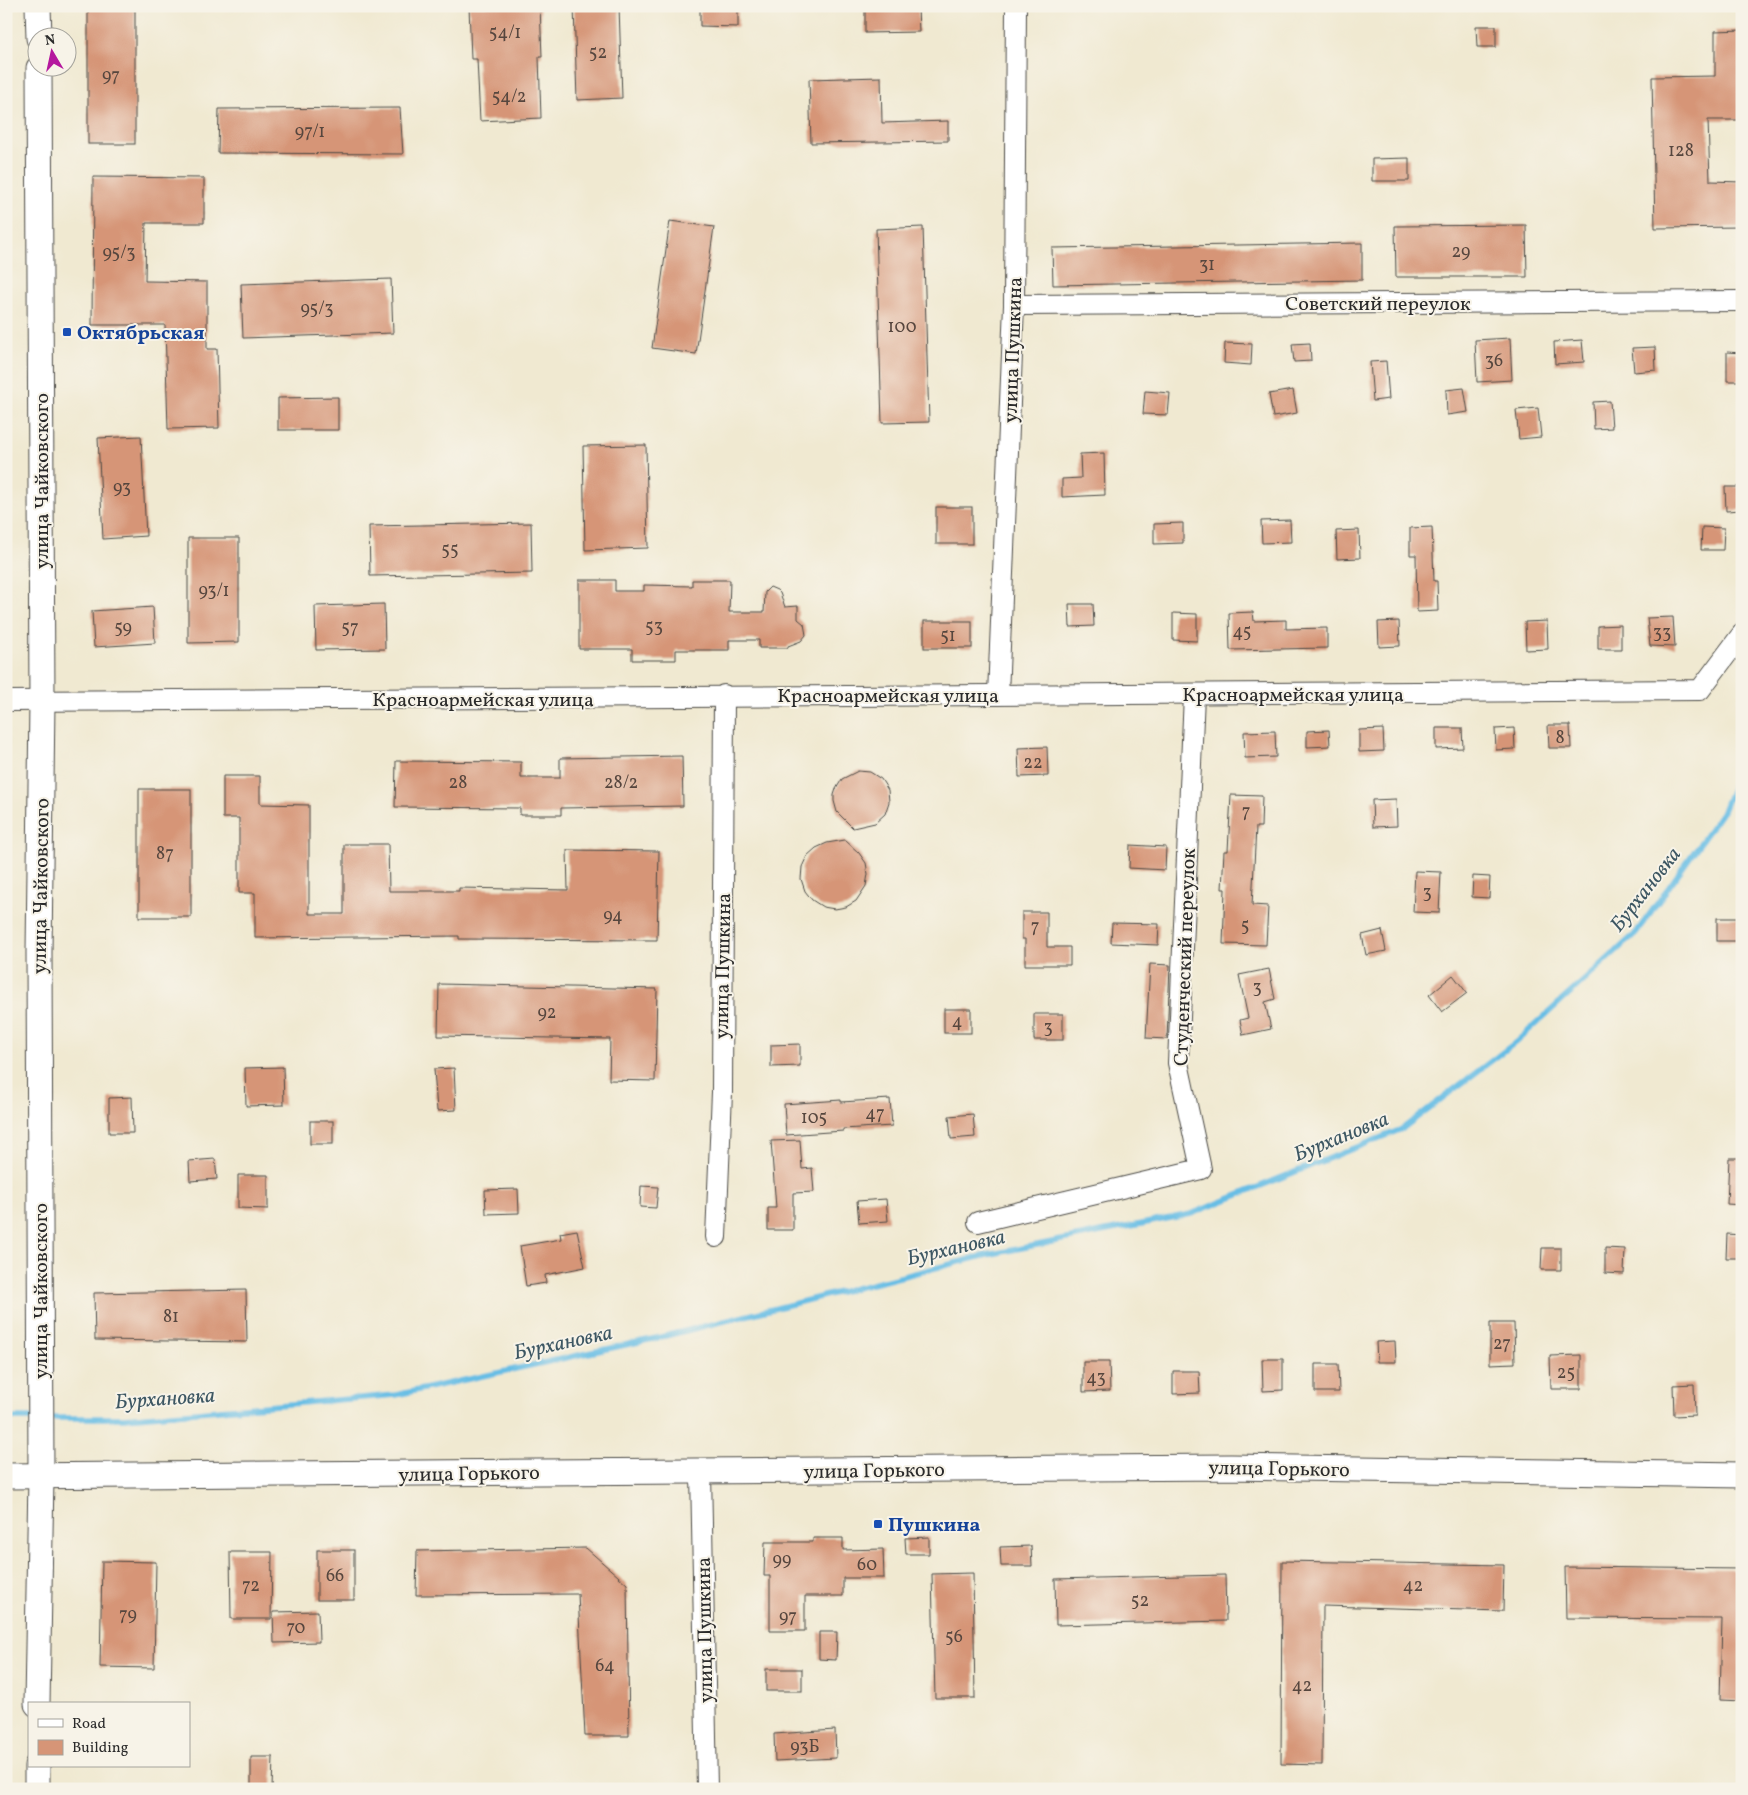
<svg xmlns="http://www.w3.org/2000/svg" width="1748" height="1795" viewBox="0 0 1748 1795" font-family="Vollkorn,serif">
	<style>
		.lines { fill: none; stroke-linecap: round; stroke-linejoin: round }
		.stream { stroke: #68bee5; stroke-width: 5.5 }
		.building { fill: #d69577 }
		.minor-casing { stroke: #494844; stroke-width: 22 }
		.major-casing { stroke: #494844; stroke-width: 27 }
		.minor { stroke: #fff; stroke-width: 20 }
		.major { stroke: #fff; stroke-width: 25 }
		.transit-dot { fill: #1a4fb4; stroke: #f7f3e8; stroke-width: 2 }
		.labels { text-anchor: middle; stroke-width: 4; stroke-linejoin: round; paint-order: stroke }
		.number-label { font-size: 18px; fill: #56463e }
		.street-label { font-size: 20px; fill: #2b2b2b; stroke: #f7f3e8 }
		.transit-label { font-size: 20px; font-weight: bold; fill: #164399; stroke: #f7f3e8; text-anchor: start }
		.water-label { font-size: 21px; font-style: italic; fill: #3d5763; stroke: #f7f3e8 }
	</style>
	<rect width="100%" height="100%" fill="#f7f3e8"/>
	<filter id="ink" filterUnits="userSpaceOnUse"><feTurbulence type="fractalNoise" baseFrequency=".02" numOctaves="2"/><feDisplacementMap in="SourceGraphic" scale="10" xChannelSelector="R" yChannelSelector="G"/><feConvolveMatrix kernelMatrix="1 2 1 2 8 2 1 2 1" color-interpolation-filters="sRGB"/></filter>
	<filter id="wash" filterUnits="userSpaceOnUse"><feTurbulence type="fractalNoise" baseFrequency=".0096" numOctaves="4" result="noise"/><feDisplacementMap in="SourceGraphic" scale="20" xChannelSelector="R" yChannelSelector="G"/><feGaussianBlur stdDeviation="1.12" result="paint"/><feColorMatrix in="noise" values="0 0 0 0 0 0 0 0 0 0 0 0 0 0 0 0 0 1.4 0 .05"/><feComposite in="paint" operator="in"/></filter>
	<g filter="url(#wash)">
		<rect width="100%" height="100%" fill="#f0e9d1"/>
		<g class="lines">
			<!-- stream -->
			<g class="stream">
				<path d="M6 1418H34"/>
				<path d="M46 1418H125L396 1395 657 1338 987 1255 1191 1214 1402 1129 1516 1042 1636 933 1723 811 1742 764"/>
			</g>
		</g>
		<g id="blocks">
			<!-- building -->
			<g class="building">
				<rect x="88" y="6" width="47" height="138"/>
				<path d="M469 6H540L542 57H539L541 118 480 121 477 59H471Z"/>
				<path d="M574 6H619L622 98 577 100Z"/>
				<path d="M700 6H738V27L700 26Z"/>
				<path d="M865 6H918L919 32 865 33Z"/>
				<path d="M1476 26H1496V47H1477Z"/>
				<path d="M1742 30V120H1708L1710 181 1742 182V227L1655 228 1652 77 1715 76V31Z"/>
				<path d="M881 77 882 123 948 121V141L811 143 809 79Z"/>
				<path d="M400 108 403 154 218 153 219 109Z"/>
				<path d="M1409 158V181H1372V159Z"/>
				<path d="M93 177 204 178V223H146L145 281 207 282V349H217L219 428 168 429 165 325H92Z"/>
				<path d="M670 221 714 227 696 354 652 348Z"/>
				<path d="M1526 225 1527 277H1396L1395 226Z"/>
				<path d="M923 227 929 422 882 423 876 229Z"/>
				<path d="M1362 243V280L1053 285 1052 248Z"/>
				<path d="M391 279 393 333 243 338 241 284Z"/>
				<path d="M1510 338 1512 380 1477 382 1475 340Z"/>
				<path d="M1582 340 1584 362 1555 364 1554 342Z"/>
				<path d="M1225 343 1252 344 1251 365 1224 363Z"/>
				<path d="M1310 343 1311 361 1294 362 1292 344Z"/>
				<path d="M1655 347 1656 370 1634 372 1632 348Z"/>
				<path d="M1727 352 1742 353V381H1727Z"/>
				<path d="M1386 361 1389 399 1373 401 1370 362Z"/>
				<path d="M1464 388 1468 412 1447 415 1446 390Z"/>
				<path d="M1293 390 1297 413 1273 417 1269 394Z"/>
				<path d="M1145 391 1170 393 1168 415 1143 414Z"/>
				<path d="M338 397V430H278V398Z"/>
				<path d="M1610 401 1612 428 1594 429 1593 402Z"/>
				<path d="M1538 408 1541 437 1519 439 1516 410Z"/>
				<path d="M141 436 146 536 103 539 98 438Z"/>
				<path d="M646 445 648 548 585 550 583 446Z"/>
				<path d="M1104 453 1105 495 1062 497V479L1081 478 1080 454Z"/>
				<path d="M1725 487H1742V510L1726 511Z"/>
				<rect x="936" y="507" width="36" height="37"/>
				<path d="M1290 520 1291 542 1262 543 1261 521Z"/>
				<path d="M531 523 532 573 370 576 369 526Z"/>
				<path d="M1183 523V543L1154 544V524Z"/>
				<path d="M1432 527 1434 581H1437L1438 611 1417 612 1416 555H1410V528Z"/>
				<path d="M1702 527 1724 528 1723 550H1701Z"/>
				<path d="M1359 530 1360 558 1337 559 1336 531Z"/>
				<path d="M188 538H239V642L188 643Z"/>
				<path d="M579 580H615V591H644V585L692 586V580H730L729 612H764L765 592 770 587 777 590 780 593 785 607 798 606V619L804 624 806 635 801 641 788 646V648H759V640H729V650H676V660H632V649H579Z"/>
				<path d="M384 604 385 649 316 650 315 606Z"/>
				<path d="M1069 604H1093L1094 626 1070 627Z"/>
				<path d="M153 607 155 643 94 647 92 611Z"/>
				<path d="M1253 612 1254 621 1286 620V629L1327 628V648L1230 650 1229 613Z"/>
				<path d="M1173 613 1197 614V641L1173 640Z"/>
				<path d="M1673 617 1675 647 1650 646 1647 618Z"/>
				<rect x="924" y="621" width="48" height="27"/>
				<path d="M1399 621 1400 646 1379 647 1378 622Z"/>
				<path d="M1547 621 1548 649 1526 650 1525 622Z"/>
				<path d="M1621 625V649H1598V626Z"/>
				<path d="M1548 725H1570L1571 748H1549Z"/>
				<path d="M1436 728H1462L1463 748 1436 749Z"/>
				<path d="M1514 728 1515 749 1496 750 1495 729Z"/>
				<path d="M1383 729 1384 751 1359 752V730Z"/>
				<path d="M1329 730 1330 746 1307 747V731Z"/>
				<path d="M1275 731 1276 757 1245 758 1244 732Z"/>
				<path d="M1047 747 1048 776 1019 777 1018 748Z"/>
				<path d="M682 756 683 806 561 808V815H520V808L395 807 396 761 521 762V778H560V758Z"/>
				<path d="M858 771 870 772 881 779 888 790 889 802 885 814 875 823 853 828 837 812 834 801V795L836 789 842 779Z"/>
				<path d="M223 776H260V804L309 805V914H344V844H388L389 891H459V888L568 890 567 850 659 851 657 940 459 939V936L255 938V893H239V818H223Z"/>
				<rect x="139" y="789" width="52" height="128"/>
				<path d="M1231 795 1262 796 1261 827H1256L1252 905 1268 906 1266 945 1223 944 1225 889H1222L1224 851H1228Z"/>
				<path d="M1396 799 1397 826 1373 827 1372 800Z"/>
				<path d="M845 840 859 853 866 863 868 874 866 886 856 901 846 907 835 909 823 907 812 900 805 891 801 879 802 867 807 856 816 848 827 843Z"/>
				<path d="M1130 845 1166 847 1165 870 1129 868Z"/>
				<path d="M1415 871 1441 872 1439 913 1413 912Z"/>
				<path d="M1473 876 1490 877 1489 898 1472 897Z"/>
				<path d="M1022 912H1047V947H1070V965H1025V939H1022Z"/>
				<rect x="1717" y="918" width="25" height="23"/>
				<path d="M1112 923 1159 924 1158 945 1111 943Z"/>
				<path d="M1382 930 1386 951 1366 955 1362 935Z"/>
				<path d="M1150 964 1170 965 1167 1039 1146 1038Z"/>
				<path d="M1269 969 1275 999 1265 1002 1271 1029 1243 1035 1240 1020 1248 1018 1239 975Z"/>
				<path d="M1453 975 1467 993 1442 1012 1429 995Z"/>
				<path d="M439 984 657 989 655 1081 609 1080 610 1039 438 1036Z"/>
				<rect x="944" y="1009" width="27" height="24"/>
				<rect x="1034" y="1014" width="29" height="26"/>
				<path d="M800 1044V1066L771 1067V1045Z"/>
				<path d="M283 1067 284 1105 246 1106 245 1068Z"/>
				<path d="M454 1068 456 1110 437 1111 434 1069Z"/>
				<path d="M132 1097 133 1133H109V1098Z"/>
				<path d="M890 1099 892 1126 843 1129V1131L786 1135 784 1104 841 1100V1102Z"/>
				<path d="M973 1114 975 1137 951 1139 949 1116Z"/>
				<rect x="310" y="1121" width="23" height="23"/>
				<path d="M800 1140 802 1169 812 1168 814 1192 793 1193V1230H768V1208H776L771 1141Z"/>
				<path d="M1729 1158H1742V1205L1727 1204Z"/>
				<path d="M215 1159 217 1179 190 1181 189 1161Z"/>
				<path d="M238 1175H268V1209L238 1208Z"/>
				<path d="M641 1186 658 1187 656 1208 640 1207Z"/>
				<path d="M518 1189 519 1213 486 1214 485 1190Z"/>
				<path d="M886 1199 888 1221 859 1223 857 1201Z"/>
				<path d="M577 1230 585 1267 545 1275 546 1283 526 1286 520 1246 561 1239 560 1233Z"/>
				<path d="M1727 1234 1742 1235V1258H1726Z"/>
				<path d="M1542 1248H1561V1270H1541Z"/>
				<path d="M1605 1248 1625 1249 1624 1274 1605 1273Z"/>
				<path d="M246 1290 247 1342 95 1340 94 1293Z"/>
				<path d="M1490 1323H1514L1515 1363 1490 1364Z"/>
				<path d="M1395 1341 1396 1362H1377L1376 1342Z"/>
				<path d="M1581 1355V1389H1551L1550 1356Z"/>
				<path d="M1262 1359H1283V1390L1263 1391Z"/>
				<path d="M1083 1362H1109L1110 1391 1083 1392Z"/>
				<path d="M1315 1364H1338L1339 1392H1315Z"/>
				<path d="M1173 1371H1199L1200 1393 1173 1394Z"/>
				<path d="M1694 1384 1695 1415 1674 1416 1673 1385Z"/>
				<path d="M929 1537V1554H906L905 1538Z"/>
				<path d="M813 1538H843V1550L883 1549 884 1578H843V1596H805V1631H770V1576H764L765 1542H813Z"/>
				<path d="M1031 1546 1032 1566H1001L1000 1547Z"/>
				<path d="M586 1548 627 1584 629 1736H585L578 1594 416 1595 417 1551Z"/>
				<rect x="317" y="1550" width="37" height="50"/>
				<path d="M230 1552H272L271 1619H231Z"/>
				<path d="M102 1561 156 1562 154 1668 100 1667Z"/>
				<path d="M1282 1561 1504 1565 1503 1611 1323 1606 1322 1765 1281 1764Z"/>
				<path d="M1565 1567 1742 1569V1701L1720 1700 1722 1619 1566 1618Z"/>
				<path d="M973 1573 975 1698H935L932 1574Z"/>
				<path d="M1225 1575 1226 1621 1056 1625 1055 1579Z"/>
				<path d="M318 1611 319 1642 274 1643 273 1612Z"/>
				<path d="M819 1632H837L836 1660 819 1659Z"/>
				<rect x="766" y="1669" width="36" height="22"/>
				<path d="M835 1730 836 1758 775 1761 774 1734Z"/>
				<path d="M251 1757H273L272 1789H251Z"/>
			</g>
		</g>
	</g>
	<g filter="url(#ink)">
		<use href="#blocks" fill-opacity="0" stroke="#494844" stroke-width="1"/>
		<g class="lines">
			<defs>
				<g id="minor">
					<path d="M1014 305 1742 301"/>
					<path d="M998 695 1014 305 1016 6"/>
					<path d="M6 701C571 697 1135 695 1700 690L1742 634"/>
					<path d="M978 1222 1201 1169 1178 1063 1194 695"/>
					<path d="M716 1237 722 1092 724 695"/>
					<path d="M701 1471 707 1789"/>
				</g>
				<g id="major">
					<path d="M38 6 39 38"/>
					<path d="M6 1476 1231 1467 1742 1475"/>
					<path d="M37 1704 41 1477 39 952 42 701 39 68"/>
					<path d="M37 1766V1789"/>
				</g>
			</defs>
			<!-- minor casing -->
			<use href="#minor" class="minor-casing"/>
			<!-- major casing -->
			<use href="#major" class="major-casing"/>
			<!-- minor -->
			<use href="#minor" class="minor"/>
			<!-- major -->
			<use href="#major" class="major"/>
		</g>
	</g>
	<!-- markers -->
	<g class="transit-dot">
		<rect x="62" y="327" width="10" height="10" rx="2.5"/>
		<rect x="873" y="1519" width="10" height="10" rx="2.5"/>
	</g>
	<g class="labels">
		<!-- number labels -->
		<g class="number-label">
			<text x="505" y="38">54/1</text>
			<text x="598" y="58">52</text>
			<text x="111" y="81">97</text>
			<text x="509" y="102">54/2</text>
			<text x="310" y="137">97/1</text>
			<text x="1681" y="156">128</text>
			<text x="1461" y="257">29</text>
			<text x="119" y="258">95/3</text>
			<text x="1207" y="270">31</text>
			<text x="317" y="314">95/3</text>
			<text x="902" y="332">100</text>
			<text x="1494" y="366">36</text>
			<text x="122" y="493">93</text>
			<text x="450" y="555">55</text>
			<text x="214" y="596">93/1</text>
			<text x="654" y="632">53</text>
			<text x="123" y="633">59</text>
			<text x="350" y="633">57</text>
			<text x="1242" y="637">45</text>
			<text x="1662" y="638">33</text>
			<text x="948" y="641">51</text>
			<text x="1560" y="743">8</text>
			<text x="1033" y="768">22</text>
			<text x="458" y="788">28</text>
			<text x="621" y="788">28/2</text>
			<text x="1246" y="817">7</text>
			<text x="165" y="859">87</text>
			<text x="1427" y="898">3</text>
			<text x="613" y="921">94</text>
			<text x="1245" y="931">5</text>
			<text x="1035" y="932">7</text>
			<text x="1257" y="993">3</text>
			<text x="547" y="1018">92</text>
			<text x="957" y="1027">4</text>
			<text x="1048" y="1033">3</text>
			<text x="875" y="1119">47</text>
			<text x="814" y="1123">105</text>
			<text x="171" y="1322">81</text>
			<text x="1502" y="1349">27</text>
			<text x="1566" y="1378">25</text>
			<text x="1096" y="1383">43</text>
			<text x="782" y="1565">99</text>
			<text x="867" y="1570">60</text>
			<text x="335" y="1581">66</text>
			<text x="251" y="1591">72</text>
			<text x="1413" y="1591">42</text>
			<text x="1140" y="1606">52</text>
			<text x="128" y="1620">79</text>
			<text x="788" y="1622">97</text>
			<text x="296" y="1633">70</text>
			<text x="954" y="1642">56</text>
			<text x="605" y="1671">64</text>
			<text x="1302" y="1691">42</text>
			<text x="805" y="1752">93Б</text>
		</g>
		<!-- street labels -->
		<g class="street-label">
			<text x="1378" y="310">Советский переулок</text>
			<text transform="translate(1012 350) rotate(-88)" y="7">улица Пушкина</text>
			<text transform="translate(41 481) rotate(-90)" y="7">улица Чайковского</text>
			<text x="1293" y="701">Красноармейская улица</text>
			<text x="888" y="702">Красноармейская улица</text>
			<text x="483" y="706">Красноармейская улица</text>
			<text transform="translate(40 886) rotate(-89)" y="7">улица Чайковского</text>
			<text transform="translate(1184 957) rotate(-88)" y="7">Студенческий переулок</text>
			<text transform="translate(722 966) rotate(-89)" y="7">улица Пушкина</text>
			<text transform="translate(40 1291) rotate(-90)" y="7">улица Чайковского</text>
			<text transform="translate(1279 1468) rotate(1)" y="7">улица Горького</text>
			<text transform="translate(874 1470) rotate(-1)" y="7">улица Горького</text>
			<text transform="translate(469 1473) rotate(-1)" y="7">улица Горького</text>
			<text transform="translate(704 1630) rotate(-91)" y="7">улица Пушкина</text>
		</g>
		<!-- transit labels -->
		<g class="transit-label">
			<text x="77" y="339">Октябрьская</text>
			<text x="888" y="1531">Пушкина</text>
		</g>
		<!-- water labels -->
		<g class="water-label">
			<text transform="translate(1645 889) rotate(-52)" y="7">Бурхановка</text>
			<text transform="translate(1341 1136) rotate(-22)" y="7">Бурхановка</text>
			<text transform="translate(956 1247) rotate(-13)" y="7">Бурхановка</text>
			<text transform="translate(563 1342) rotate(-12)" y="7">Бурхановка</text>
			<text transform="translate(165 1398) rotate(-4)" y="7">Бурхановка</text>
		</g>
	</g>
	<!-- margin -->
	<rect width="1748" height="1795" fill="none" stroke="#f7f3e8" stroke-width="25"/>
	<!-- legend -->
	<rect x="28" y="1702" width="162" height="65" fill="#f7f3e8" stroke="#a5a39c"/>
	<rect x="38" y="1719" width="25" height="8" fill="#ffffff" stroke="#a5a39c"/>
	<text x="72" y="1728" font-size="15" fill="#2b2b2b">Road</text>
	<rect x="38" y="1740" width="25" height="15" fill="#d69577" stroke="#a5a39c"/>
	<text x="72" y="1752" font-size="15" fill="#2b2b2b">Building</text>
	<!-- north arrow -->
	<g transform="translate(52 52) rotate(351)"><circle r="24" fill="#f7f3e8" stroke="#a5a39c"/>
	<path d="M0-4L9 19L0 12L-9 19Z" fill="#b5179e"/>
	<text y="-8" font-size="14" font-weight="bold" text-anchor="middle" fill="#2b2b2b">N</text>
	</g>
</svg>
